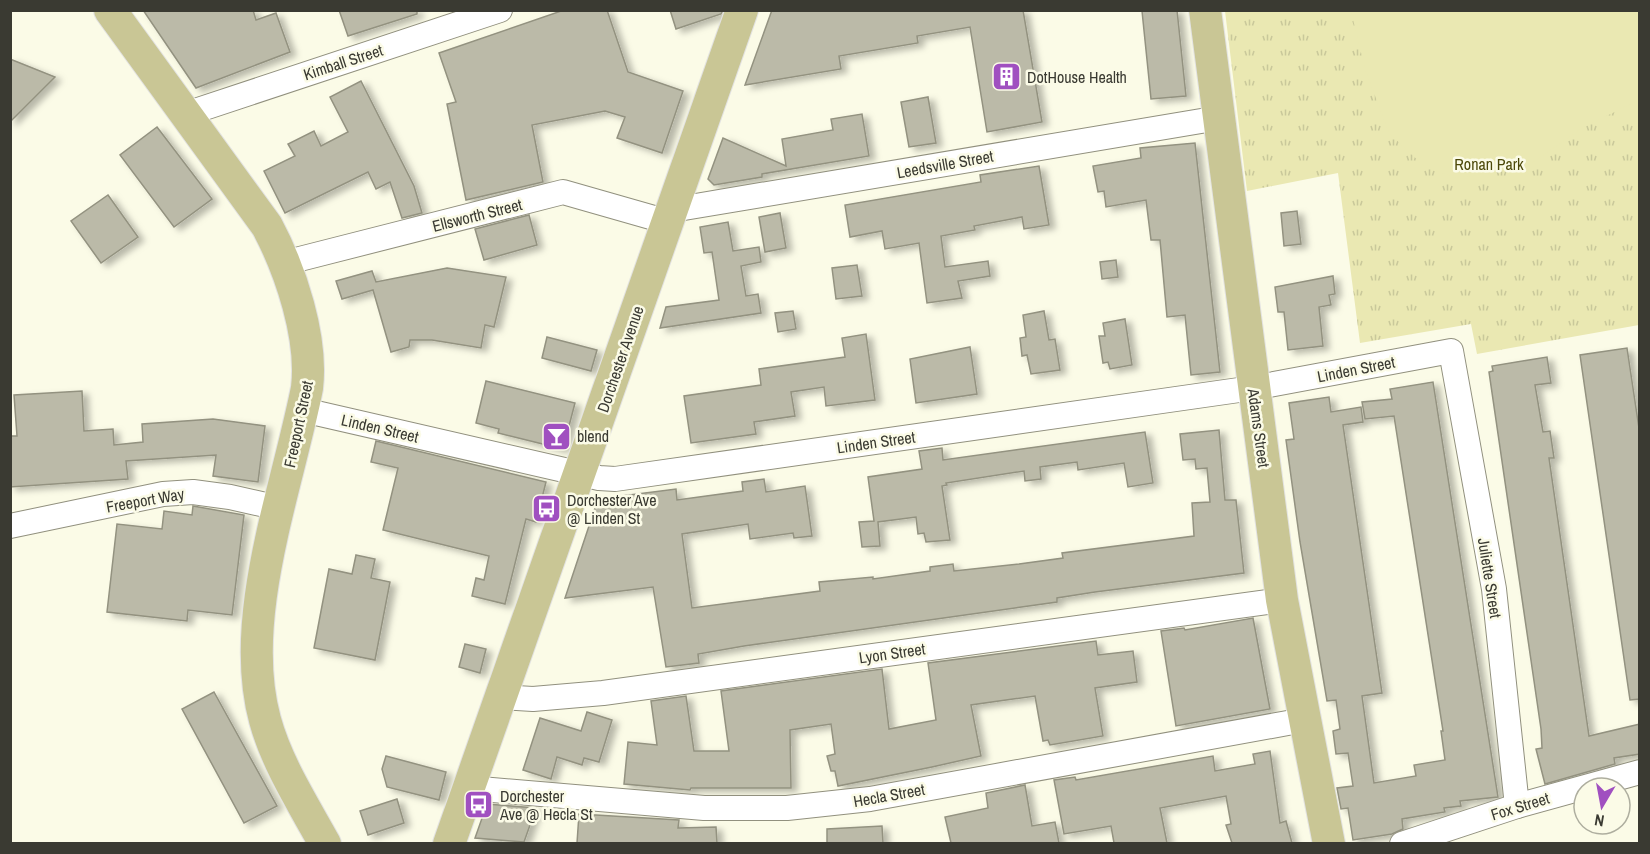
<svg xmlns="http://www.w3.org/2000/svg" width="1650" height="854" viewBox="0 0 1650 854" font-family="'Archivo Narrow',sans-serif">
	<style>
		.grass { fill: url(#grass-tufts) }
		.pitch { fill: #eae8b2 }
		.building { fill: #bbbaa8; stroke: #939280; stroke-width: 1.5; filter: url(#shadow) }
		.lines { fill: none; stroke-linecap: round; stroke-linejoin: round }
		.minor-casing { stroke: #91907e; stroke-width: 26 }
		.major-casing { stroke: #e3e3e2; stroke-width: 34 }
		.minor { stroke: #fff; stroke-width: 24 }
		.major { stroke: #c9c695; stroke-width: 32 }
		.labels { text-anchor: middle; stroke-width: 5; stroke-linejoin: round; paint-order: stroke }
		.street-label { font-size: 16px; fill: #3a3a32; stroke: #fbfbe7 }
		.poi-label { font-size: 16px; fill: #3a3a32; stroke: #fbfbe7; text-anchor: start }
		.park-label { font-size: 16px; fill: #4d490a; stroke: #fbfbe7 }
	</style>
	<defs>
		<pattern id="grass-tufts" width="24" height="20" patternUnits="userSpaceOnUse" patternTransform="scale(1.5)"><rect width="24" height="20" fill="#eae8b2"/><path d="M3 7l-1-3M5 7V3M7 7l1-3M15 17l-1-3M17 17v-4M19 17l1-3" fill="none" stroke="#c9c89a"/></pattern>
		<filter id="shadow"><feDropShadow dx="6" dy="3.5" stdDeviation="3" flood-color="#0004"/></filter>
	</defs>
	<rect width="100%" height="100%" fill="#fbfbe7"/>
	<!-- grass -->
	<path class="grass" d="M1225 11H1639V325L1477 354 1471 324 1360 343 1338 173 1247 191Z"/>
	<!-- pitch -->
	<path class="pitch" d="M1351 11H1639V100L1582 128 1525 168 1456 178 1425 167 1389 133 1365 69Z"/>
	<!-- building -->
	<g class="building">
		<path d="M143 10H253L256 20 276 13 290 52 196 88Z"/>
		<path d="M339 10H417V14L348 36Z"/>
		<path d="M564 10H607L628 72 683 91 662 153 617 138 625 117 605 111 532 125 543 182 466 200 447 104 456 102 439 53Z"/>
		<path d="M670 10H723L721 14 676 29Z"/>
		<path d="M772 10H1023L1042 122 987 132 970 27 917 36 918 43 839 56 841 69 745 85Z"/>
		<path d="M1152 10H1177L1186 96 1151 99 1142 11Z"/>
		<path d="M10 59 55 77 10 122Z"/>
		<path d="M361 81 414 186 422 213 402 218 390 182 376 189 368 172 285 213 264 171 295 156 288 144 314 131 321 146 348 132 330 97Z"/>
		<path d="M928 97 936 143 909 147 901 102Z"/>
		<path d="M862 114 869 156 762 174V177L714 185 708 179 723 138 786 166 782 139 833 130 831 119Z"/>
		<path d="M157 127 212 199 174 227 120 155Z"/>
		<path d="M1195 143 1220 372 1191 375 1185 315 1167 317 1160 240H1151L1146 200 1106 207 1104 191 1098 192 1093 166 1141 158 1140 148Z"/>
		<path d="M1039 166 1049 225 1024 229 1022 217 974 226 975 230 941 236 945 267 988 261 990 276 958 281 962 298 927 303 919 243 885 249 882 231 850 237 845 205 981 182 980 175Z"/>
		<path d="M108 195 138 237 101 263 71 221Z"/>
		<path d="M1297 211 1301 244 1284 246 1281 213Z"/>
		<path d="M780 213 786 248 765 252 759 217Z"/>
		<path d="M529 215 537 245 484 260 475 229Z"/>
		<path d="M728 222 733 251 759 247 761 262 741 266 746 296 758 294 761 313 660 328 666 307 719 300 712 252 704 253 700 227Z"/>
		<path d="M1116 260 1118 277 1102 279 1100 262Z"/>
		<path d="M857 265 862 296 836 299 832 268Z"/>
		<path d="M447 268 506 277 494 327 485 325 481 348 432 340H410L409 347 391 352 373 290 342 299 336 281 372 271 376 282Z"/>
		<path d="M1333 276 1335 294 1329 295 1331 305 1319 307 1323 346 1288 350 1284 312H1278L1275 287Z"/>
		<path d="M793 311 796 329 778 332 775 313Z"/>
		<path d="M1044 311 1049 340 1055 339 1060 370 1031 374 1027 355 1022 356 1020 338 1026 337 1023 315Z"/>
		<path d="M1125 319 1132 365 1110 369 1108 362 1103 363 1099 336H1105L1103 323Z"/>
		<path d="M866 334 875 400 826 406 824 387 791 392 795 416 754 422 756 434 691 443 684 396 761 385 759 369 845 357 842 338Z"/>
		<path d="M547 337 597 350 591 371 542 358Z"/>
		<path d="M970 347 977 394 916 403 910 359Z"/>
		<path d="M1627 348 1640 435V699L1630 700 1580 355Z"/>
		<path d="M1547 357 1551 383 1535 385 1543 432 1550 431 1554 458H1549L1589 736 1640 724V754L1614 758 1615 764 1545 784 1536 749 1542 748 1541 729 1489 372 1493 371 1492 366Z"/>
		<path d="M486 381 575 403 563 449 498 433 499 429 476 423Z"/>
		<path d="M1433 382 1498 797 1460 801 1461 806 1444 808 1445 812 1402 819 1403 829 1392 834 1353 840 1348 808 1341 809 1337 788 1353 786 1348 753 1336 754 1333 731 1340 729 1336 700 1327 701 1300 542 1286 440 1294 439 1289 403 1329 397 1331 412 1361 407 1363 422 1343 425 1382 693 1362 696 1374 783 1416 776 1414 765 1445 760 1441 731H1443L1394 416 1365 419 1362 402 1392 399 1390 389Z"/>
		<path d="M82 391 84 431 113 429 114 445 143 442 142 424 213 419 265 426 258 482 213 476 216 455 126 461 128 479 10 487V436H17L14 395Z"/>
		<path d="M1219 430 1225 500H1236L1244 573 1095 592 1057 598V602L744 646 698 654 699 663 666 667 653 587 565 598 598 499 676 489 677 500 743 491 742 482 764 479 766 492 805 486 812 536 794 538 793 533 750 539 748 524 682 534 692 608 820 591 819 582 873 577V579L930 571V567L953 564 954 571 1019 564 1063 558 1062 553 1194 536 1192 503 1210 502 1207 468 1196 469 1195 459 1183 460 1180 434Z"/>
		<path d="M1145 432 1153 483 1128 487 1124 463 1078 470 1077 462 1040 467 1041 479 1025 481 1024 471 946 483 947 485 942 486 950 540 926 542 924 533 918 534 916 517 878 522 880 546 862 547 859 522 874 521 868 477 922 469 919 451 942 448 943 460Z"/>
		<path d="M376 441 546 482 536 522 526 519 505 604 472 596 476 578 484 580 489 556 383 530 398 468 371 462Z"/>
		<path d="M193 506 244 515 232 615 188 610 187 621 107 612 117 524 162 529 164 511 192 515Z"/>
		<path d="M356 555 375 559 371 578 390 582 375 660 314 648 329 569 352 574Z"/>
		<path d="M1253 618 1270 709 1176 726 1161 631 1184 628 1185 630Z"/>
		<path d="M1096 641 1098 655 1133 651 1137 682 1095 688 1103 736 1050 745 1048 740 1043 741 1035 696 971 705 981 756 932 767 838 786 835 771H831L827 756 835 754 831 724 790 730 791 788H691L690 790 624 784 628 742 657 745 651 701 686 696 694 751H729L721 691 882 669 889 729 936 720 928 663Z"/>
		<path d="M465 644 486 649 480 673 459 667Z"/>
		<path d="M214 692 277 806 244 823 182 709Z"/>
		<path d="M587 712 612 720 599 762 584 758 582 765 557 757 551 779 523 770 540 718 581 731Z"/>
		<path d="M1270 751 1280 823 1286 821 1292 843H1232L1226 825 1231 824 1226 796 1160 808 1167 843H1114L1111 826 1064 834 1054 780 1075 777 1076 780 1213 756 1215 771 1255 764 1253 754Z"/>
		<path d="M386 756 446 772 439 800 387 787 382 769Z"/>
		<path d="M1025 785 1032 826 1055 822 1059 843H951L945 817 988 808 986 793Z"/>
		<path d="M397 799 404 823 368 835 360 811Z"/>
		<path d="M487 804 536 808 524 842 475 838Z"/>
		<path d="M579 814 679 820 678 828 716 827 717 843H577Z"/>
		<path d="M882 826 883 843H827V829Z"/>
	</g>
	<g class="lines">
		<defs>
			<g id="minor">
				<path d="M186 114 500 10"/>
				<path d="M672 210 1219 118"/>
				<path d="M284 263 563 192 668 222"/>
				<path d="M303 410 599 478 615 479 1253 388 1451 351 1494 589 1517 806"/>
				<path d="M10 526 163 494 193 492 230 497 279 508"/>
				<path d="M501 697 533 699 603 693 1282 600"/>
				<path d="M469 788 704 808H787L870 799 1304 720"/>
				<path d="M1402 844 1517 806 1640 772"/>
			</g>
			<g id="major">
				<path d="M110 10 267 226C291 271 313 338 307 388 287 490 237 618 265 720 277 764 303 804 325 844"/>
				<path d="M1205 10 1282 600 1329 844"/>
				<path d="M449 844 742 10"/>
			</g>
		</defs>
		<!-- minor casing -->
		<use href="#minor" class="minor-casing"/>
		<!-- major casing -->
		<use href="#major" class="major-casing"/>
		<!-- minor -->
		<use href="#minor" class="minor"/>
		<!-- major -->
		<use href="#major" class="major"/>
	</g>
	<!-- icons -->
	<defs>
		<symbol id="building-square" viewBox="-11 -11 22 22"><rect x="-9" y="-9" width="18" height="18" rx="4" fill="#a050c0" stroke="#fbfbe7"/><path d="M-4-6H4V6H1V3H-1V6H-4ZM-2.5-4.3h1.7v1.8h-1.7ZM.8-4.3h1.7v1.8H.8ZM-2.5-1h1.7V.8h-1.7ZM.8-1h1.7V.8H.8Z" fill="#fff"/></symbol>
		<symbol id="bar-square" viewBox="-11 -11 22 22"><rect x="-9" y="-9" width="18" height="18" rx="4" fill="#a050c0" stroke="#fbfbe7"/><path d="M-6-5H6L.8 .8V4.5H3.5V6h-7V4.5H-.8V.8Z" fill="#fff"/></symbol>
		<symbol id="bus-square" viewBox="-11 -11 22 22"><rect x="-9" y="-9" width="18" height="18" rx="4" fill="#a050c0" stroke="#fbfbe7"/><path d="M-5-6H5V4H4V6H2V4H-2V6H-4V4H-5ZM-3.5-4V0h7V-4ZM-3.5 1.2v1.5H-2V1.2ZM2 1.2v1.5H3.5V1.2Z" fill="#fff"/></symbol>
	</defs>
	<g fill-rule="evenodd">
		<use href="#building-square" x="990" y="60" width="33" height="33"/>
		<use href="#bar-square" x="540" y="420" width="33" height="33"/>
		<use href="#bus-square" x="530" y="492" width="33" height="33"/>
		<use href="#bus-square" x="462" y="788" width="33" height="33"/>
	</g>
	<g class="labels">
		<!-- street labels -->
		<g class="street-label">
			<text transform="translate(343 62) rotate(-18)" y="6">Kimball Street</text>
			<text transform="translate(945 164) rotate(-10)" y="6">Leedsville Street</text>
			<text transform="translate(477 215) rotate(-14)" y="6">Ellsworth Street</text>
			<text transform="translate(620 359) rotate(-71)" y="6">Dorchester Avenue</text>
			<text transform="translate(1356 369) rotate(-11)" y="6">Linden Street</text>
			<text transform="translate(298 424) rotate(-78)" y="6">Freeport Street</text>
			<text transform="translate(380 428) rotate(13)" y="6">Linden Street</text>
			<text transform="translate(1259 428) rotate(82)" y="6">Adams Street</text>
			<text transform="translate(876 442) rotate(-8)" y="6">Linden Street</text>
			<text transform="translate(145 500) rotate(-10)" y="6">Freeport Way</text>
			<text transform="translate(1490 578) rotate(81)" y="6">Juliette Street</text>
			<text transform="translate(892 653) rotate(-8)" y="6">Lyon Street</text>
			<text transform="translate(889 795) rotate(-10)" y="6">Hecla Street</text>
			<text transform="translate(1520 806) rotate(-17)" y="6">Fox Street</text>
		</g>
		<!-- poi labels -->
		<g class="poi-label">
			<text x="1027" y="83">DotHouse Health</text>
			<text x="577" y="442">blend</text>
			<text x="567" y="506">Dorchester Ave<tspan x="567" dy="18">@ Linden St</tspan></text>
			<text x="500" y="802">Dorchester<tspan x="500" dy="18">Ave @ Hecla St</tspan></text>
		</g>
		<!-- park labels -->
		<g class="park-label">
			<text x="1489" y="170">Ronan Park</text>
		</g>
	</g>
	<!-- border -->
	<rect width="1650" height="854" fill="none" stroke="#3a3a32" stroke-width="24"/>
	<!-- north arrow -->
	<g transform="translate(1602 806) rotate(190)"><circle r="28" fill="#fbfbe7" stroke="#aeae9f" stroke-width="1.5"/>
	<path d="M0-4.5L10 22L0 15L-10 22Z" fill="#a050c0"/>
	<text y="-9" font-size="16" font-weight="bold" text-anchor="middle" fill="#3a3a32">N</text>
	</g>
</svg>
